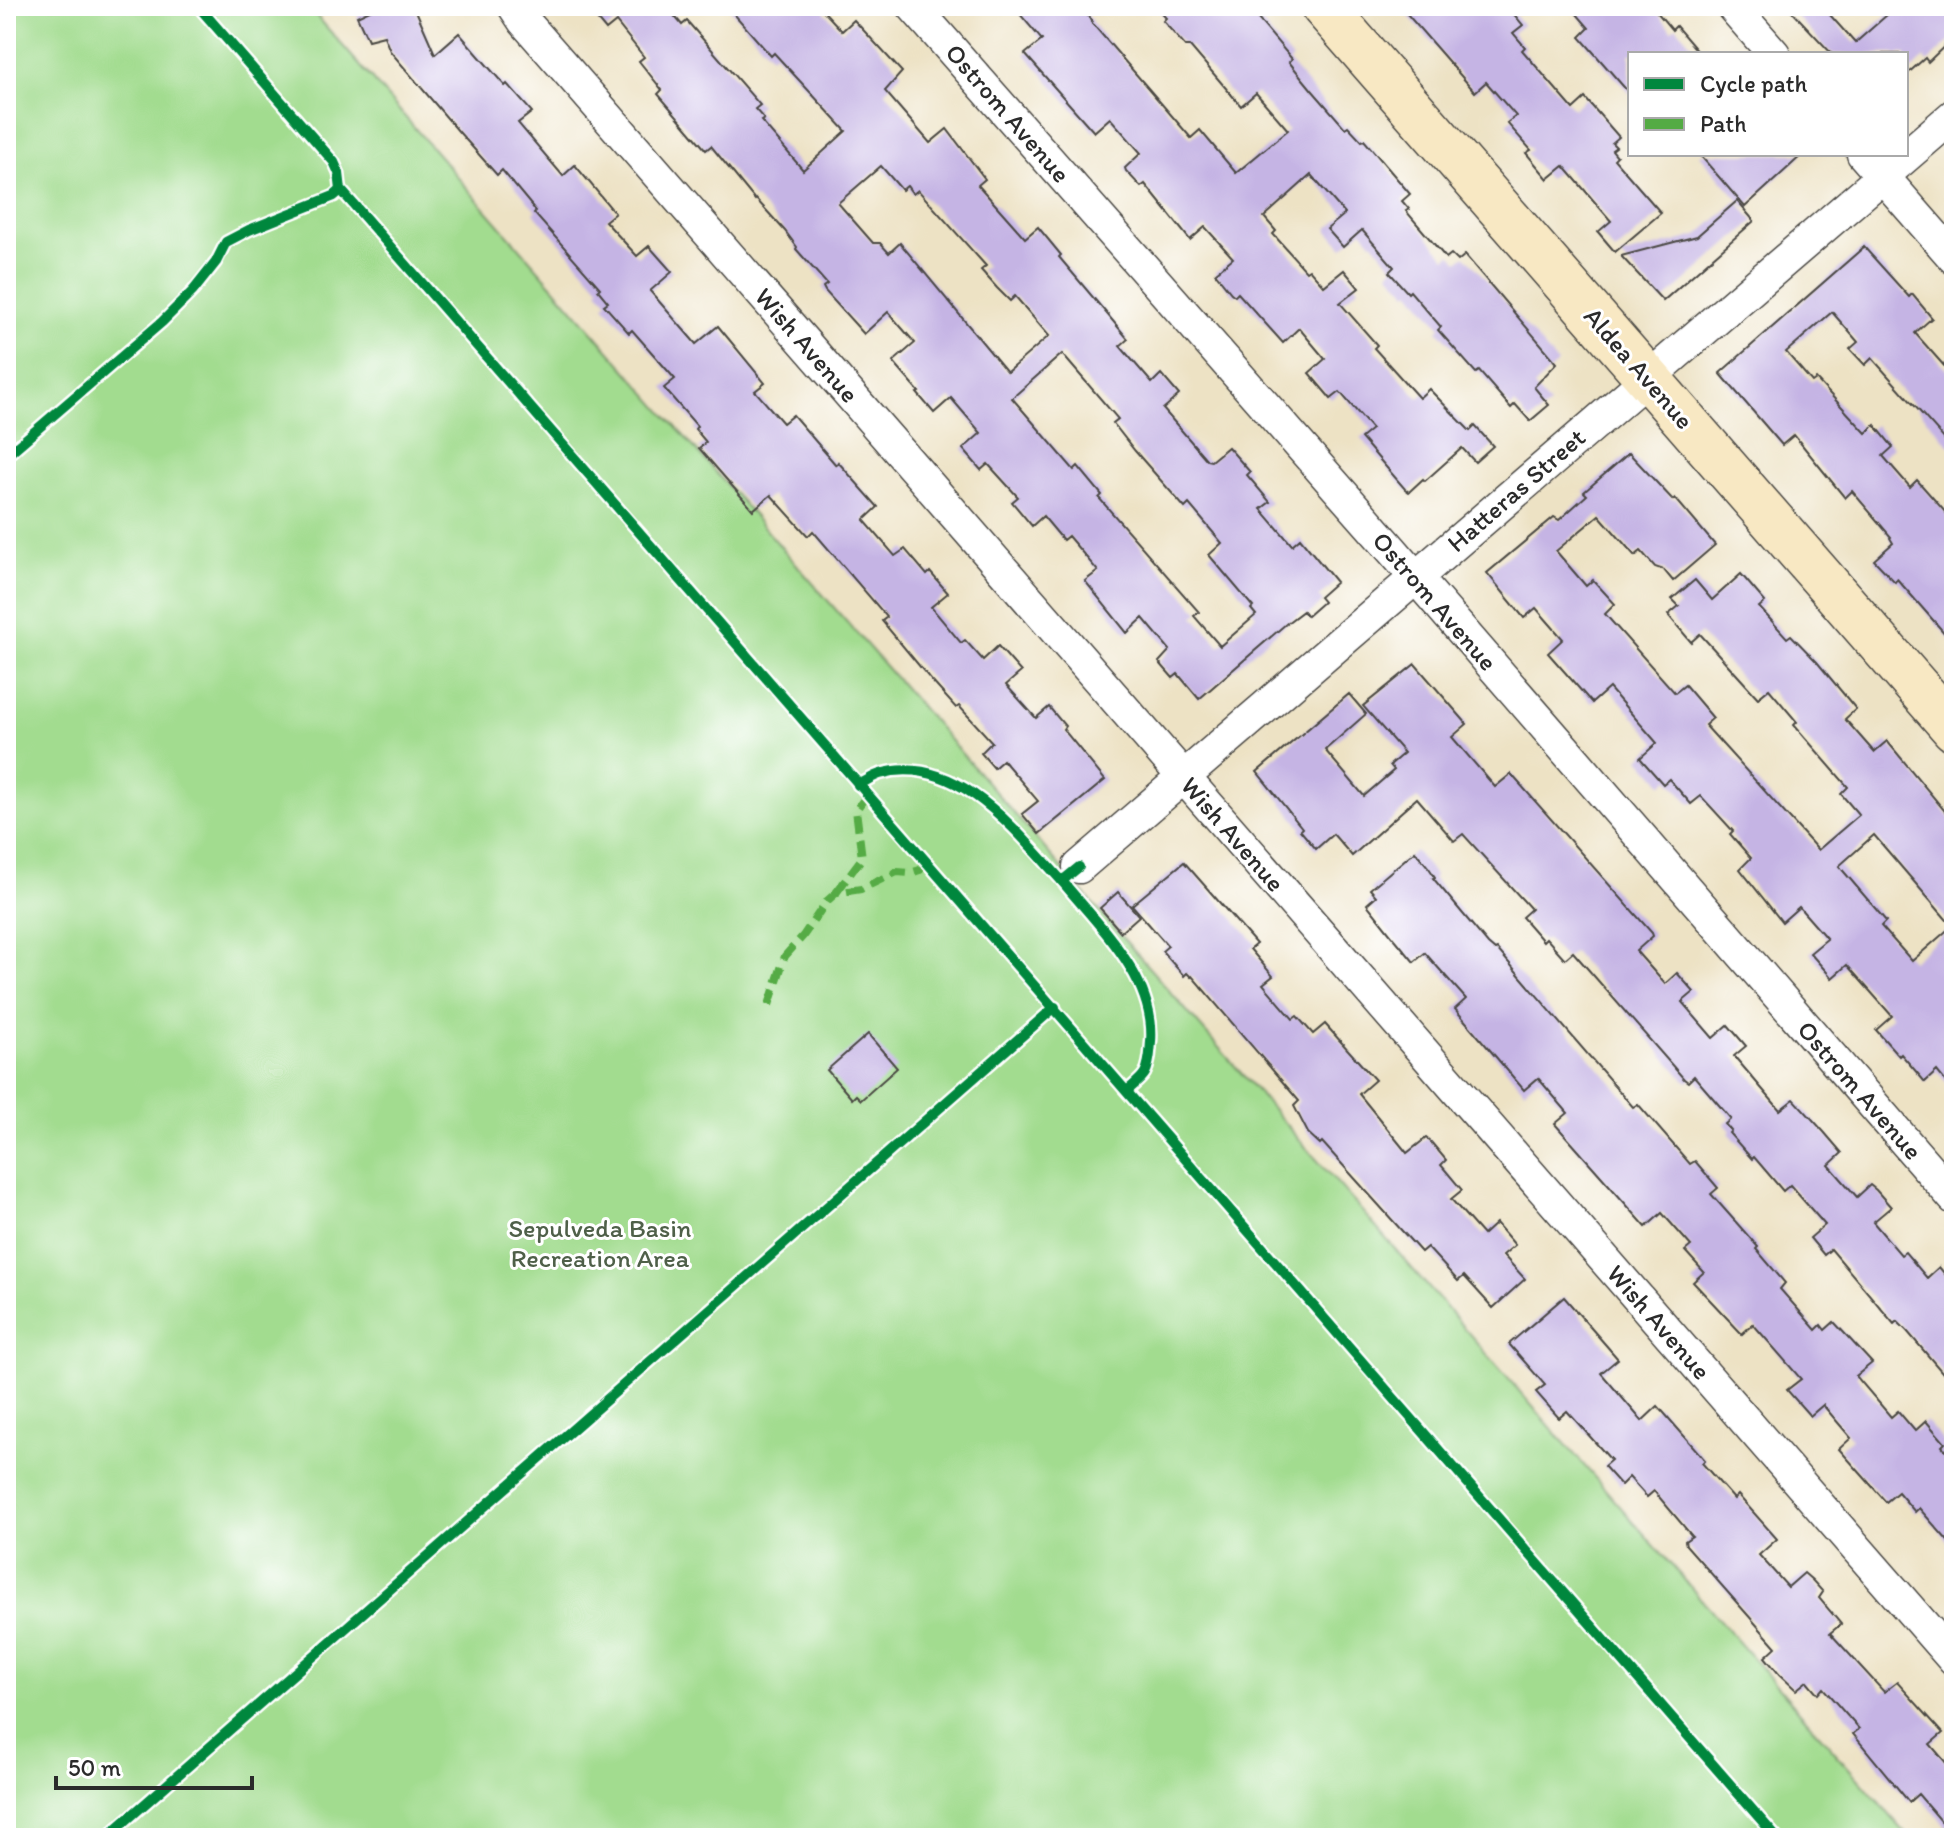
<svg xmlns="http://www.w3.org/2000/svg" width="1960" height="1844" viewBox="0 0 1960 1844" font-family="Itim,sans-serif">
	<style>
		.green { fill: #a2dc8f; stroke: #66845d; stroke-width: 2 }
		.building { fill: #c5b4e4; fill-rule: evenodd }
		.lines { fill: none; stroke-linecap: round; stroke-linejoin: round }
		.street-casing { stroke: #484642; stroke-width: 35 }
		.secondary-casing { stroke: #484642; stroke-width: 47 }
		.street { stroke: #fff; stroke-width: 32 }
		.secondary { stroke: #f8e8c3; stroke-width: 44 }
		.quiet { stroke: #54ab44; stroke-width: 8; stroke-dasharray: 16 8; stroke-linecap: butt }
		.cycleway-casing { stroke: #fff; stroke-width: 15 }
		.cycleway { stroke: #00873e; stroke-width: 10 }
		.labels { text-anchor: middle; stroke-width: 6; stroke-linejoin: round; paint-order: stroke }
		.street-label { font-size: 26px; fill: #2b2b2b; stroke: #fff }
		.park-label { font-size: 26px; fill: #4f6049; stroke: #fff }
	</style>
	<rect width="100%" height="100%" fill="#fff"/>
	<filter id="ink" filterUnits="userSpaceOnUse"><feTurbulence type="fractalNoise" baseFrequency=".0125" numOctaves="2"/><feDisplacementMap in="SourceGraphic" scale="16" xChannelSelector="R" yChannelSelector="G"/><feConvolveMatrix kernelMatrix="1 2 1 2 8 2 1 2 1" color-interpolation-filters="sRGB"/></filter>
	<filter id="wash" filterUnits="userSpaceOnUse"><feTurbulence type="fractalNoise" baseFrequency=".006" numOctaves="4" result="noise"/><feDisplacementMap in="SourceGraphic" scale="32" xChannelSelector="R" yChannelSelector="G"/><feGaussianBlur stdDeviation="1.8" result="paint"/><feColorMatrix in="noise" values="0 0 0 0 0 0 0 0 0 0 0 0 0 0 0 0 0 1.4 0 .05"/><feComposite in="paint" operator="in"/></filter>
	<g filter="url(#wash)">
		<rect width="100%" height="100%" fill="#ede2c4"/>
		<!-- green -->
		<path class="green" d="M6 6H308L1910 1838H6Z"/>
		<g id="blocks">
			<!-- building -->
			<g class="building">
				<path d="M378 6H414L435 54 459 33 505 86 507 84 532 112 518 123 563 176 575 165 615 213 605 221 637 256 649 246 672 272 650 291 696 344 718 326 765 383 755 391 783 423 793 415 836 465 838 462 878 507 864 520 895 556 905 549 927 575 930 572 948 593 931 607 961 643 965 640 983 660 998 646 1021 672 1006 685 1036 718 1049 707 1065 726 1063 729 1105 780 1039 834 1022 814 1038 801 1003 760 994 768 981 753 992 742 959 706 956 708 931 680 882 621 887 617 813 531 808 536 771 495 753 510 699 448 706 442 695 429 697 426 664 388 675 379 632 330 629 333 604 305 608 302 598 290 600 288 534 213 536 211 502 170 497 175 459 132 390 51 384 36 368 40 357 16Z"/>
				<path d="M586 6H666L682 25 687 21 760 105 755 109 764 119 761 121 803 170 846 131 774 53 771 56 727 6H819L842 31 854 20 902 72 885 91 930 143 947 129 985 179 978 185 1025 238 1038 227 1061 255 1059 257 1128 339 1120 346 1152 383 1161 374 1179 395 1163 409 1207 460 1211 461 1228 447 1250 472 1247 475 1270 502 1261 509 1292 545 1300 538 1336 582 1319 597 1323 602 1307 616 1303 611 1287 623 1199 699 1178 674 1173 678 1159 662 1170 650 1143 618 1127 633 1085 581 1098 571 1068 536 1063 540 1043 516 1032 526 1012 502 1018 497 988 464 981 470 963 449 981 433 951 398 934 413 917 393 919 392 893 362 915 343 888 312 864 334 825 291 823 287 827 284 796 249 797 247 785 231 756 199 755 200 711 146 706 150 658 94 662 90 639 61 644 57 616 22 606 30ZM881 166 902 190 907 186 913 194 918 190 986 266 981 270 997 288 1010 301 1015 296 1049 336 1007 372 900 243 889 253 880 243H873L838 203ZM1062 354 1118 419 1113 423 1135 451 1185 508 1189 504 1222 543 1209 555 1253 607 1251 609 1256 615 1220 646 1194 616 1199 612 1099 498 1102 495 1078 466 1074 470 1012 398Z"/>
				<path d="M1013 6H1080L1092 21 1091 22 1191 138 1200 130 1236 173 1288 130 1256 93 1241 106 1190 46H1185L1163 21 1166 18 1155 6H1247L1292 59 1289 62 1312 90 1345 128 1348 126 1362 141 1364 140 1410 194 1402 201 1409 209 1406 211 1446 258 1451 254 1458 261 1465 255 1557 363 1534 387 1549 405 1530 421 1515 404 1511 408 1479 371 1476 373 1438 330 1441 327 1410 291 1408 293 1389 272 1394 267 1362 230 1343 247 1327 229 1345 214 1311 175 1264 217 1276 231 1273 234 1306 271 1309 269 1324 286 1344 270 1359 288 1340 303 1377 345 1374 348 1419 398 1429 389 1470 431 1475 426 1493 446 1475 462 1462 448 1425 481 1423 479 1409 492 1405 489 1361 438 1372 429 1340 392 1331 399 1309 373 1325 359 1299 328 1283 343 1238 293 1235 296 1231 293 1215 273 1233 258 1205 227 1190 240 1145 184 1141 187 1126 171 1125 168 1141 153 1110 118 1094 132 1025 54 1042 40Z"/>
				<path d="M1400 6H1507L1523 25 1513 33 1525 47 1522 50 1573 109 1585 98 1619 137 1612 143 1616 147 1612 150 1617 156 1614 159 1661 213 1615 252 1598 232 1611 221 1564 166 1548 179 1526 153 1531 150 1507 123 1516 116 1486 82 1475 92Z"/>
				<path d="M1570 6H1652L1672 30 1676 26 1700 54H1630V94L1580 37 1589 28Z"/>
				<path d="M1787 6H1822L1855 43 1887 15 1879 6H1954V37L1928 62 1925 58 1906 75V54H1832Z"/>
				<path d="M1699 154H1803L1745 207Z"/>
				<path d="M1737 201 1754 221 1663 301 1621 256 1697 236Z"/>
				<path d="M1864 247 1909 297 1912 294 1932 318 1915 333 1954 377V450L1872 358 1865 365 1850 349 1858 342 1832 312 1786 352 1812 382 1816 379 1829 393 1866 433 1875 425 1893 447 1883 456 1910 487 1917 480 1954 522V644L1897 579 1895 582 1874 560 1893 543 1890 538 1891 537 1852 491 1845 498 1794 435 1782 445 1720 373Z"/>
				<path d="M1629 453 1673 500 1675 498 1715 545 1673 581 1664 570 1655 567 1641 551 1635 556 1599 515 1556 551 1586 586 1593 580 1615 604 1605 614 1675 693 1685 685 1713 718 1705 725 1818 850 1859 815 1841 794 1848 787 1794 725 1797 722 1769 689 1758 698 1700 634 1691 642 1668 615 1679 606 1672 599 1695 580 1712 600 1741 574 1765 602 1759 607 1787 638 1791 635 1817 662 1856 709 1845 719 1874 752 1887 741 1954 822V1092L1937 1071 1925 1082 1901 1054 1899 1056 1876 1030 1892 1016 1847 965 1832 978 1810 953 1827 939 1799 907 1782 922 1740 869 1751 858 1730 834 1733 831 1701 796 1691 804 1669 779 1663 784 1640 758 1657 743 1609 688 1592 703 1548 653 1563 639 1536 608 1524 618 1487 573 1554 517 1559 520 1587 495 1584 492ZM1874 835 1952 926 1912 961 1881 926 1886 921 1839 866Z"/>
				<path d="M1415 664 1467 724 1452 737 1495 787 1511 774 1652 933 1653 936 1636 951 1665 984 1677 973 1694 992 1682 1002 1713 1038 1728 1025 1746 1046 1734 1056 1780 1110 1794 1099 1824 1132 1842 1153 1829 1165 1857 1197 1870 1185 1876 1190 1891 1207 1873 1222 1901 1255 1905 1252 1927 1278 1939 1267 1954 1285V1386L1907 1331 1897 1321 1894 1324 1831 1249 1824 1255 1810 1238 1825 1225 1790 1185 1783 1191 1754 1157 1752 1159 1729 1133 1731 1131 1725 1124 1731 1119 1694 1076 1688 1082 1684 1079 1573 952 1565 959 1546 938 1543 941 1522 917 1531 909 1463 834 1454 841 1417 798 1352 856 1333 834 1316 849 1300 830 1302 828 1299 824 1257 772 1349 694 1366 714 1325 750 1364 796 1394 770 1390 765 1404 753 1363 706Z"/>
				<path d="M1415 851 1429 868 1435 877 1433 878 1488 944 1495 950 1497 949 1633 1107 1638 1104 1690 1164 1695 1161 1718 1188 1711 1194 1758 1247 1756 1249 1785 1283 1780 1289 1816 1330 1821 1325 1825 1330 1834 1322 1872 1363 1856 1376 1891 1417 1898 1411 1915 1431 1926 1421 1945 1443 1942 1446 1954 1460V1548L1919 1508 1915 1512 1898 1492 1886 1502 1839 1449 1851 1438 1823 1405 1810 1416 1787 1390 1801 1379 1753 1324 1742 1334 1693 1282 1704 1272 1685 1251 1691 1246 1662 1213 1646 1227 1555 1124 1568 1113 1538 1078 1524 1090 1455 1009 1466 999 1425 953 1414 962 1390 933 1367 904 1376 896 1370 889Z"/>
				<path d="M1184 862 1256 944 1250 949 1273 976 1263 984 1293 1019 1297 1016 1313 1034 1325 1024 1375 1080 1359 1094 1407 1153 1426 1138 1431 1142 1446 1160 1441 1165 1462 1190 1451 1199 1483 1235 1496 1223 1515 1245 1503 1255 1525 1279 1493 1308 1464 1276 1458 1281 1427 1247 1421 1252 1322 1142 1320 1144 1308 1133 1294 1106 1299 1101 1192 976 1191 977 1187 973 1184 976 1162 951 1168 946 1132 905Z"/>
				<path d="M1118 892 1139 916 1121 932 1100 908Z"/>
				<path d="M868 1034 897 1068 861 1100 856 1095 852 1099 827 1070Z"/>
				<path d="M1564 1297 1618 1359 1601 1373 1642 1421 1658 1406 1705 1460 1702 1463 1734 1499 1738 1495 1777 1539 1759 1555 1788 1587 1804 1573 1812 1580 1823 1592 1819 1598 1841 1624 1830 1633 1884 1692 1897 1682 1943 1733 1930 1744 1954 1772V1836L1918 1794 1909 1802 1853 1734 1859 1729 1823 1688 1818 1694 1807 1681 1796 1690 1779 1674 1765 1657 1776 1647 1686 1545 1685 1541 1692 1536 1654 1491 1647 1497 1629 1477 1621 1485 1604 1466 1611 1460 1567 1411 1559 1418 1536 1392 1545 1385 1509 1344Z"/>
			</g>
		</g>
	</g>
	<g filter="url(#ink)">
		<use href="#blocks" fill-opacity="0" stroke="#484642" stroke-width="2"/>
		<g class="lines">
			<defs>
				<g id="street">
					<path d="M514 6 524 21 1954 1660"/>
					<path d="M913 6 1392 550 1954 1198"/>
					<path d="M1732 6 1774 54"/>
					<path d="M1863 154 1954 258"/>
					<path d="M1079 867 1954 115"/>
				</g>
				<path id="secondary" d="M1323 6 1954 729"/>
			</defs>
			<!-- street casing -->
			<use href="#street" class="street-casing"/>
			<!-- secondary casing -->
			<use href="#secondary" class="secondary-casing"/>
			<!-- street -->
			<use href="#street" class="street"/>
			<!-- secondary -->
			<use href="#secondary" class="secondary"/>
			<!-- quiet -->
			<g class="quiet">
				<path d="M836 893 862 858 856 810 867 795"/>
				<path d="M769 1005 785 956 803 936 827 901 836 893 861 889 897 872 910 873 920 870 927 862"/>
			</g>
			<defs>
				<g id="cycleway">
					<path d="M198 6 334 162 339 173 341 190 1777 1838"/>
					<path d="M6 456 162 322 193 291 216 262 226 242 249 230 334 196 341 190"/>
					<path d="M858 785C865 782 873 776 880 774 956 752 1017 832 1062 881L1079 867"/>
					<path d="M1062 881C1099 926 1156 979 1151 1042 1150 1053 1150 1064 1145 1073 1141 1080 1133 1085 1127 1091"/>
					<path d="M106 1838 1055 1007"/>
				</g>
			</defs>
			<!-- cycleway casing -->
			<use href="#cycleway" class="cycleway-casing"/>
			<!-- cycleway -->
			<use href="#cycleway" class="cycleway"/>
		</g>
	</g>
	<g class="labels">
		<!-- street labels -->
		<g class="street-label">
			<text transform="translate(1008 113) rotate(49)" y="9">Ostrom Avenue</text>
			<text transform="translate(807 345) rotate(49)" y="9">Wish Avenue</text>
			<text transform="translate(1639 368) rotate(49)" y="9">Aldea Avenue</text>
			<text transform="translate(1516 490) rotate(-41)" y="9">Hatteras Street</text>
			<text transform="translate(1435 601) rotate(49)" y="9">Ostrom Avenue</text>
			<text transform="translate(1233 834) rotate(49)" y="9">Wish Avenue</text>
			<text transform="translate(1860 1090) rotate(49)" y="9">Ostrom Avenue</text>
			<text transform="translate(1659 1322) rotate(49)" y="9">Wish Avenue</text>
		</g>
		<!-- park labels -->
		<g class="park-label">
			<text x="600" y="1237">Sepulveda Basin<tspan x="600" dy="30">Recreation Area</tspan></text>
		</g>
	</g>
	<!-- margin -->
	<rect width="1960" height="1844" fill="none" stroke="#fff" stroke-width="32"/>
	<!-- legend -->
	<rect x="1628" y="52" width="280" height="104" fill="#ffffff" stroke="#aaaaaa" stroke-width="2"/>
	<rect x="1644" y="78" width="40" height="12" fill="#00873e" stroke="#aaaaaa" stroke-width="2"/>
	<text x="1700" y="92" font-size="24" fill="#2b2b2b">Cycle path</text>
	<rect x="1644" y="118" width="40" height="12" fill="#54ab44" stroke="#aaaaaa" stroke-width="2"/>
	<text x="1700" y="132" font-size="24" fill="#2b2b2b">Path</text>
	<!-- scale -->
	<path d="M56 1776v12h196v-12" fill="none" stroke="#2b2b2b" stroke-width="4"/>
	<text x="68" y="1776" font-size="24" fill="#2b2b2b" stroke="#ffffff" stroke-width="6" paint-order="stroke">50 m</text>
</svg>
